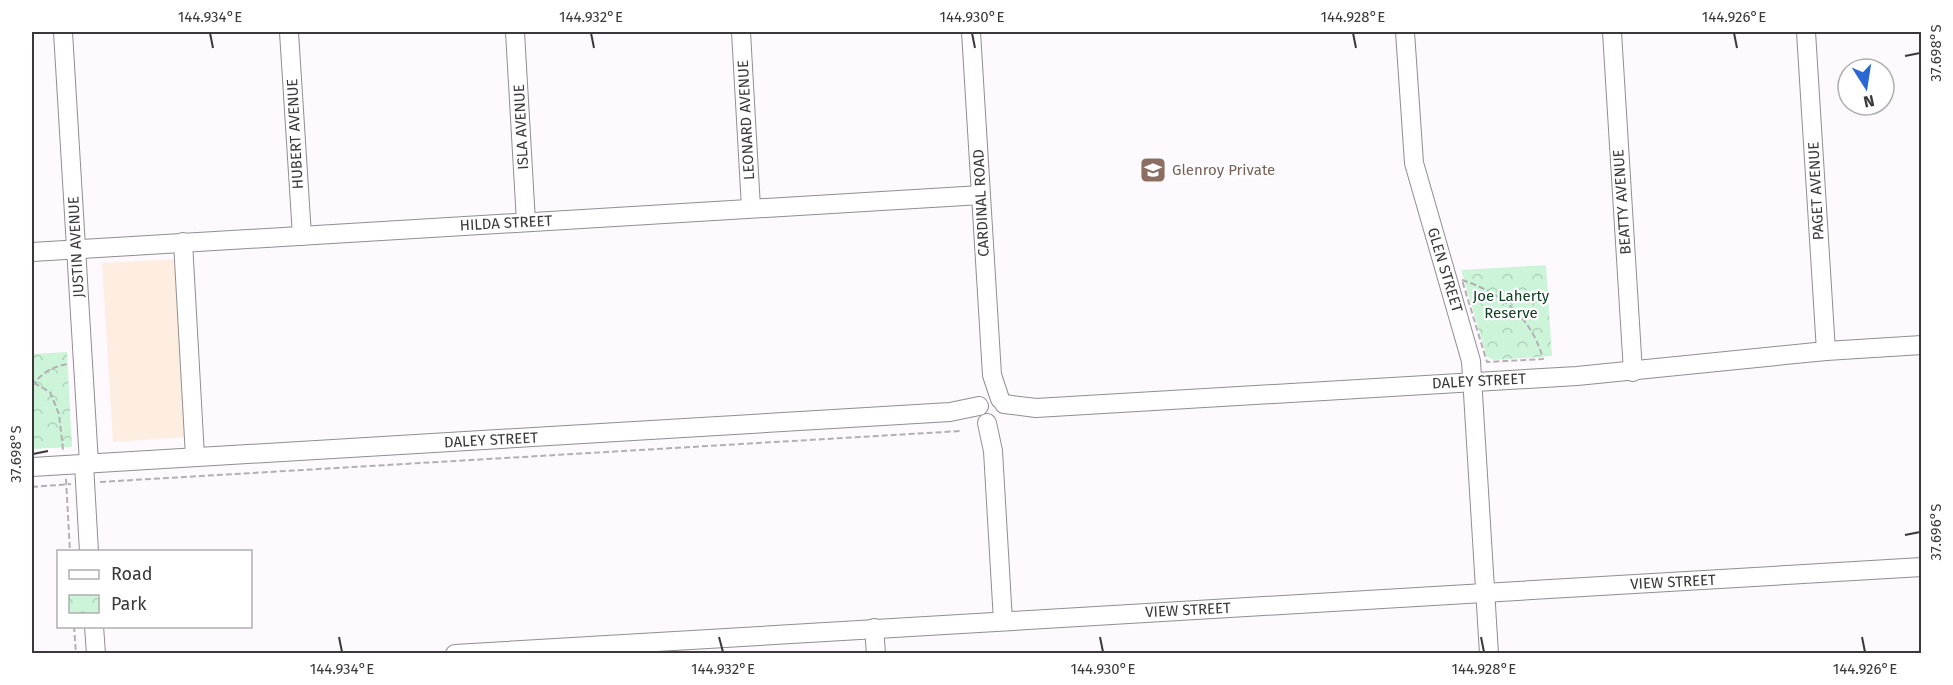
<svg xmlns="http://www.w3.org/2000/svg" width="1953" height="685" viewBox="0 0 1953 685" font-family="'Fira Sans',sans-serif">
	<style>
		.commercial { fill: #feeee1 }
		.park { fill: url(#park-crowns) }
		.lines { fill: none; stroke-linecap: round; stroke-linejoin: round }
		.minor-casing { stroke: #918d91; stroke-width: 20 }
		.path { stroke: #b3afb3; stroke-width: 2; stroke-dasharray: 6 3; stroke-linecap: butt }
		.minor { stroke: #fff; stroke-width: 18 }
		.ticks { fill: none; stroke: #3a383a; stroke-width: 2 }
		.labels { text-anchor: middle; stroke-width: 4.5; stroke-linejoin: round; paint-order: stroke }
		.street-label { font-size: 15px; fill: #3a383a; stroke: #fff }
		.education-label { font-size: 15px; fill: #785e54; stroke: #fff; text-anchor: start }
		.park-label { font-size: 15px; fill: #0f4025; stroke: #fff }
		.neatline { fill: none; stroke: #3a383a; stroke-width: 2 }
		.ticks-label { font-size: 15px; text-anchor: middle; fill: #3a383a }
	</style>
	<defs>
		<pattern id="park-crowns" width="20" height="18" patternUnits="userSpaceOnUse" patternTransform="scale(1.5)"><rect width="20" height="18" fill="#cbf4d8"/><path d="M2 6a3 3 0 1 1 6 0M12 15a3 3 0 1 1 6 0" fill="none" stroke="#afd2ba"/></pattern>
	</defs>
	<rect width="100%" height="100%" fill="#fef9fe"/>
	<!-- commercial -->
	<path class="commercial" d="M177 259 188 437 113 442 102 263Z"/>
	<!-- park -->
	<g class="park">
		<path d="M1546 265 1552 356 1494 360 1487 357 1461 270Z"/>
		<path d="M67 352 72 447 32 449V354Z"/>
	</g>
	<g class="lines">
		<defs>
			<g id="minor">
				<path d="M63 32 89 463"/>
				<path d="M289 32 302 236"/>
				<path d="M515 32 526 222"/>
				<path d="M741 32 751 208"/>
				<path d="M971 32 992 375 1000 399"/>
				<path d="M1405 32 1414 163 1471 361 1489 654"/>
				<path d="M1612 32 1633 372"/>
				<path d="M1806 32 1826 351"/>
				<path d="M183 242 195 457"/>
				<path d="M32 252 981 195"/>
				<path d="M1004 404 1036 408 1577 376 1826 351 1922 345"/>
				<path d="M987 423 993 451 1003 621"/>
				<path d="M84 464 89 552"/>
				<path d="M32 467 950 412 979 406"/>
				<path d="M94 626 96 654"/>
				<path d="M874 628 876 654"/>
				<path d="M455 654 1922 567"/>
			</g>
		</defs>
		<!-- minor casing -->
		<use href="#minor" class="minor-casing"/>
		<!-- path -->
		<g class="path">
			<path d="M1462 280C1502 293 1532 318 1543 359L1487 362Z"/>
			<path d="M34 383 50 392 59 414 63 450"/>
			<path d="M32 386C41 373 53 366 69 364"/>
			<path d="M66 479 70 552"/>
			<path d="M100 482 961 431"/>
			<path d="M32 487 71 484"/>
			<path d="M74 626 76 654"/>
		</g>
		<!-- minor -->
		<use href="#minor" class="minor"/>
	</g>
	<!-- ticks -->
	<path class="ticks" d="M210 33 213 48M591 33 594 48M972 33 975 48M1353 33 1356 48M1734 33 1737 48M1905 56 1920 53M33 454 48 451M1905 535 1920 532M339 637 342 652M719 637 723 652M1100 637 1103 652M1481 637 1484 652M1862 637 1865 652"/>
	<!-- icons -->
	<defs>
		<symbol id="school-square" viewBox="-11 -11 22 22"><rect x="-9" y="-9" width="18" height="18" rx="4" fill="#8d6e63" stroke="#fff"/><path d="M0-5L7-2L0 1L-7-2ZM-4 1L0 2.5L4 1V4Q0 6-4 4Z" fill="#fff"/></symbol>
	</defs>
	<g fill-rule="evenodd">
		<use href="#school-square" x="1138" y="155" width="30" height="30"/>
	</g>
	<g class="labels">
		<!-- street labels -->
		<g class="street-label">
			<text transform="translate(746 120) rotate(-93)" y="5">LEONARD AVENUE</text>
			<text transform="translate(521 127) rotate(-93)" y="5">ISLA AVENUE</text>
			<text transform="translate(295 134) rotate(-93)" y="5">HUBERT AVENUE</text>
			<text transform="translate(1816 191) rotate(-93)" y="5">PAGET AVENUE</text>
			<text transform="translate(1622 202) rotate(-94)" y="5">BEATTY AVENUE</text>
			<text transform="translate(981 203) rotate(-93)" y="5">CARDINAL ROAD</text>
			<text transform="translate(506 223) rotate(-3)" y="5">HILDA STREET</text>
			<text transform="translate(76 247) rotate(-93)" y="5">JUSTIN AVENUE</text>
			<text transform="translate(1445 270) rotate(73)" y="5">GLEN STREET</text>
			<text transform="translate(1479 381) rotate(-3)" y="5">DALEY STREET</text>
			<text transform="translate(491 440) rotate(-3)" y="5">DALEY STREET</text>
			<text transform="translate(1673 582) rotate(-3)" y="5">VIEW STREET</text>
			<text transform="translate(1188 610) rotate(-3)" y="5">VIEW STREET</text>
		</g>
		<!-- education labels -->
		<g class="education-label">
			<text x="1172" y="175">Glenroy Private</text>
		</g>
		<!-- park labels -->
		<g class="park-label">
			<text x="1511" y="301">Joe Laherty<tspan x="1511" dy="17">Reserve</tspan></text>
		</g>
	</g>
	<!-- border -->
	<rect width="1953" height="685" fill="none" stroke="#ffffff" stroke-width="66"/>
	<!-- legend -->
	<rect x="57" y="550" width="195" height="78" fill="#ffffff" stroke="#b0afb0" stroke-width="1.5"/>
	<rect x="69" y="570" width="30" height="9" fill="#ffffff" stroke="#b0afb0" stroke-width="1.5"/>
	<text x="111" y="580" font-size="18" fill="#3a383a">Road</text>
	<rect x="69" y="595" width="30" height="18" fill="url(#park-crowns)" stroke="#b0afb0" stroke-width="1.5"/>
	<text x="111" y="610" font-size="18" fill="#3a383a">Park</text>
	<!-- north arrow -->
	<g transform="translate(1866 87) rotate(168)"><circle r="28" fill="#ffffff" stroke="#b0afb0" stroke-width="1.5"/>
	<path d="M0-4.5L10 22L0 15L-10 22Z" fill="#2967d4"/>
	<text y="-9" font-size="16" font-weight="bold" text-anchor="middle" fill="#3a383a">N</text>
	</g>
	<rect x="33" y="33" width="1887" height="619" class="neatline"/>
	<g class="ticks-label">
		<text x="210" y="22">144.934°E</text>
		<text x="591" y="22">144.932°E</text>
		<text x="972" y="22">144.930°E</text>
		<text x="1353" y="22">144.928°E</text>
		<text x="1734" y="22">144.926°E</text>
		<text transform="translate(1936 53) rotate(-90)" y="5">37.698°S</text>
		<text transform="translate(16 454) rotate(-90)" y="5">37.698°S</text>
		<text transform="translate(1936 532) rotate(-90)" y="5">37.696°S</text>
		<text x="342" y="674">144.934°E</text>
		<text x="723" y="674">144.932°E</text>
		<text x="1103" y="674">144.930°E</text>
		<text x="1484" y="674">144.928°E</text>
		<text x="1865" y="674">144.926°E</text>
	</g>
</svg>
